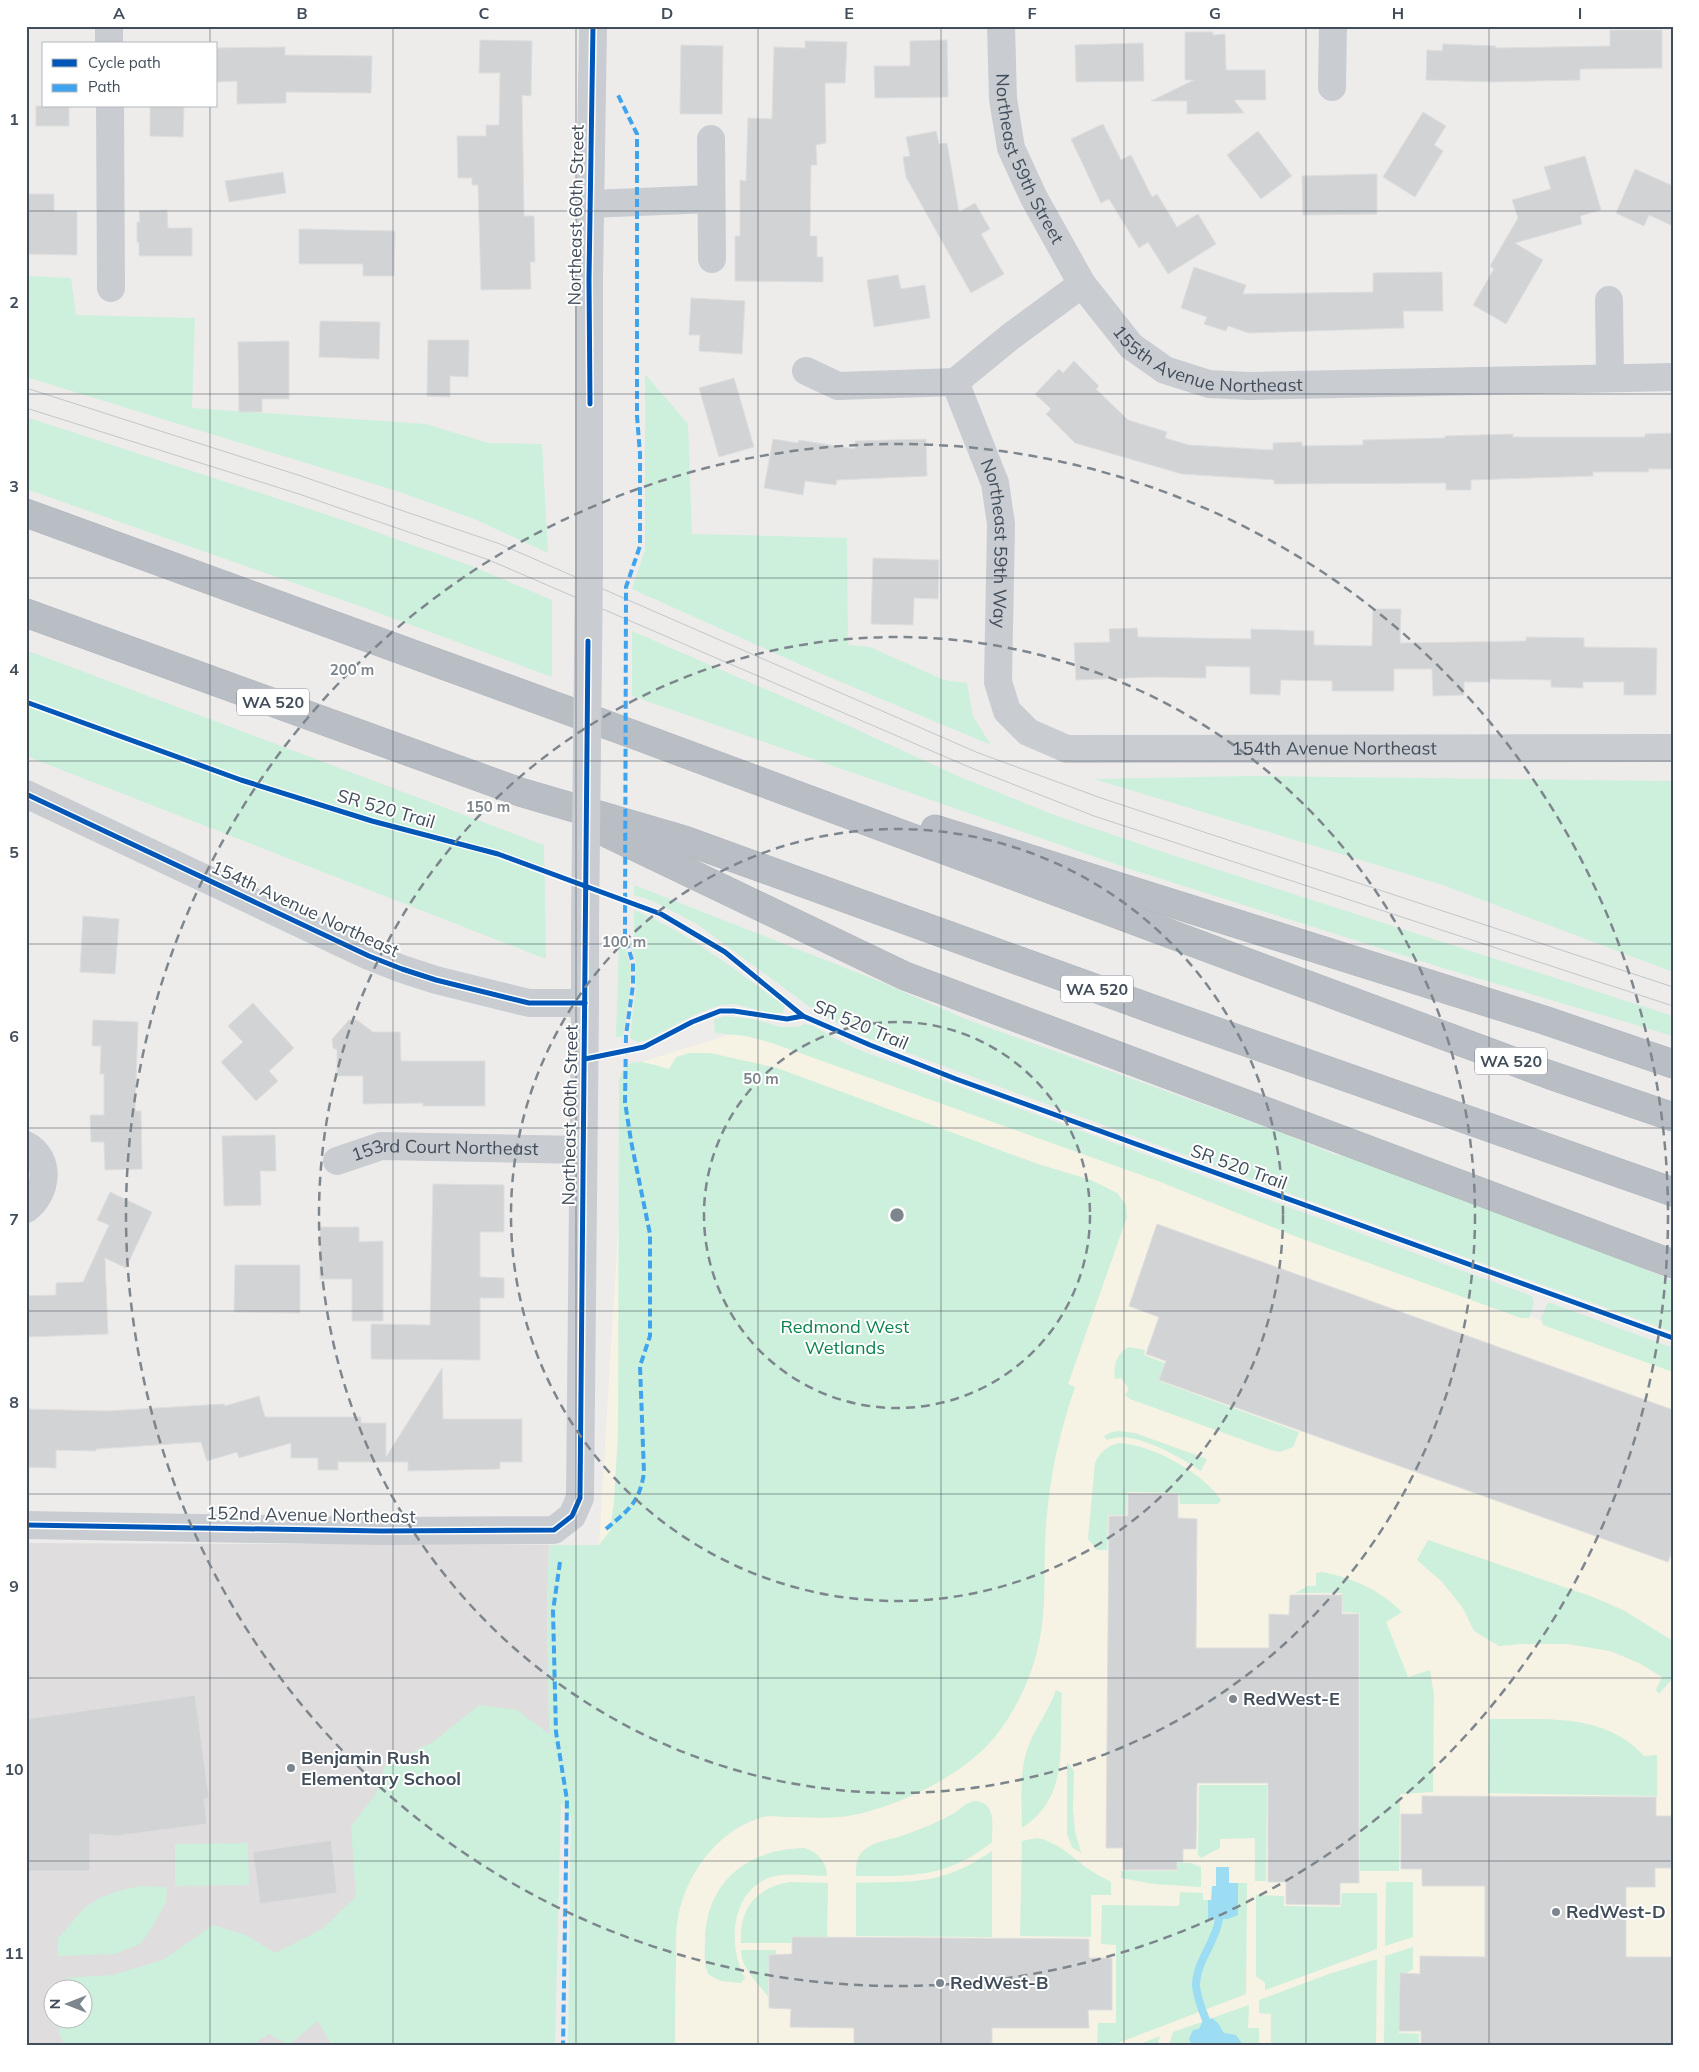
<svg xmlns="http://www.w3.org/2000/svg" width="1699" height="2072" viewBox="0 0 1699 2072" font-family="Mulish,sans-serif">
	<style>
		.commercial { fill: #f6f2e4 }
		.education { fill: #dfddde; fill-rule: evenodd }
		.green { fill: #ccf0db }
		.water { fill: #9cddf3 }
		.lines { fill: none; stroke-linecap: round; stroke-linejoin: round }
		.stream { stroke: #9cddf3; stroke-width: 8 }
		.building { fill: #d2d3d4; stroke: #dededf }
		.motorway-casing { stroke: #b0b5bc; stroke-width: 29 }
		.minor { stroke: #c9cdd1; stroke-width: 28 }
		.tertiary { stroke: #c9cdd1; stroke-width: 28 }
		.motorway { stroke: #b9bec5; stroke-width: 28 }
		.tram { stroke: #c3c6c8; stroke-width: 1 }
		.tertiary-bridge { stroke: #c9cdd1; stroke-width: 28 }
		.quiet { stroke: #3fa4ed; stroke-width: 4; stroke-dasharray: 8 4; stroke-linecap: butt }
		.cycleway-casing { stroke: #fff; stroke-width: 8 }
		.cycleway { stroke: #0057b8; stroke-width: 5 }
		.grid { fill: none; stroke: #414d5a; stroke-width: 1; stroke-opacity: 0.55 }
		.ring { fill: none; stroke: #7d858d; stroke-width: 2.5; stroke-dasharray: 9 6 }
		.poi-dot { fill: #7d858d; stroke: #fff; stroke-width: 2 }
		.labels { text-anchor: middle; stroke-width: 4; stroke-linejoin: round; paint-order: stroke }
		.shield { fill: #fff; stroke: #7a828c; stroke-width: 1 }
		.shield-label { font-size: 16px; font-weight: bold; fill: #414d5a }
		.street-label { font-size: 18px; fill: #414d5a; stroke: #fff }
		.park-label { font-size: 18px; fill: #0b834d; stroke: #fff }
		.poi-label { font-size: 18px; font-weight: bold; fill: #414d5a; stroke: #fff; text-anchor: start }
		.centre { fill: #7d858d; stroke: #fff; stroke-width: 2.5 }
		.ring-label { font-size: 15px; text-anchor: middle; font-weight: bold; fill: #7d858d; stroke: #fff; stroke-width: 4; stroke-linejoin: round; paint-order: stroke }
		.neatline { fill: none; stroke: #414d5a; stroke-width: 2 }
		.grid-label { font-size: 16px; text-anchor: middle; font-weight: bold; fill: #414d5a }
	</style>
	<rect width="100%" height="100%" fill="#edeceb"/>
	<!-- commercial -->
	<path class="commercial" d="M748 1029 1673 1369V2046H601L599 1545 628 1066Z"/>
	<!-- education -->
	<path class="education" d="M26 1543 549 1545 547 1611 555 2046H26ZM52 1990H82V2020H52Z"/>
	<!-- green -->
	<g class="green">
		<path d="M26 276 71 278 76 315 195 318 192 408 426 424 488 443 542 444 548 553 474 519 397 491 26 377Z"/>
		<path d="M645 374 688 424 692 534 847 538 848 645 870 647 944 680 967 683 973 716 991 745 817 672 632 589 645 550Z"/>
		<path d="M26 417 343 520 469 565 552 600V677L368 609 26 489Z"/>
		<path d="M632 631 825 715 960 777 1052 814 1169 854 1673 1016V1036L1443 968 1127 868 632 696Z"/>
		<path d="M26 650 544 845 546 959 26 756Z"/>
		<path d="M1252 776 1673 781V972L1443 885 1094 779Z"/>
		<path d="M634 885 881 982 968 1020 1280 1132 1336 1155 1351 1157 1539 1224 1673 1281V1332L1285 1192 865 1037 818 1013 697 924 653 901 634 895Z"/>
		<path d="M634 910C690 933 736 971 785 1006L782 1013H768L735 1004 720 1005 694 1015 645 1041 638 1042 630 1038 636 984 635 958 629 943 634 939Z"/>
		<path d="M619 940H623L631 967 630 990 623 1037H616Z"/>
		<path d="M724 1016 753 1019 781 1027H798L804 1024 814 1026 834 1038 862 1051 1532 1296 1534 1304 1529 1318H1521L1297 1237 1158 1181 772 1043 746 1036 715 1033 714 1020Z"/>
		<path d="M690 1053H710L777 1068 1038 1164 1091 1180 1117 1193 1126 1205 1127 1217 1068 1384 1075 1387C1061 1428 1051 1470 1047 1513 1044 1542 1045 1572 1044 1602 1042 1649 1028 1692 1000 1730 970 1773 899 1807 848 1816 828 1819 806 1817 786 1817 779 1817 770 1815 763 1817 721 1829 691 1867 680 1908 675 1927 676 1946 676 1966 675 1992 675 2019 675 2046H568L571 1817 561 1802 555 2046H332L318 2021 288 2045 269 2034 250 2046H65L59 2034 61 2020H82V1990L65 1989 66 1978 112 1975 163 1960 213 1925 246 1935 275 1953 322 1929 356 1897 351 1826 376 1794 385 1765 433 1742 479 1705 517 1710 549 1734 547 1611 549 1545H599L610 1531 614 1502 618 1433 619 1080C627 1052 647 1064 669 1069L676 1057Z"/>
		<path d="M1548 1303H1551L1673 1348V1372L1543 1325 1541 1318Z"/>
		<path d="M1129 1347 1145 1350 1144 1355 1165 1363 1159 1381 1299 1432 1293 1447 1280 1452 1271 1450 1130 1399 1125 1395 1129 1389 1121 1378 1115 1379C1113 1367 1116 1353 1129 1347Z"/>
		<path d="M1119 1431 1135 1433 1207 1459 1201 1471C1180 1457 1132 1428 1107 1440L1104 1436 1112 1432Z"/>
		<path d="M1120 1443C1153 1445 1203 1473 1221 1500L1218 1504H1180L1179 1493 1127 1492 1126 1515H1108L1107 1550H1097L1088 1539 1095 1463C1100 1452 1108 1445 1120 1443Z"/>
		<path d="M1428 1540 1593 1597 1623 1610 1673 1641V1678L1659 1694 1656 1690 1662 1677 1639 1663 1610 1651 1568 1644H1522L1499 1646 1474 1631 1463 1608 1442 1582 1417 1560Z"/>
		<path d="M1322 1572C1353 1578 1380 1590 1402 1612L1386 1622 1408 1677 1430 1670 1434 1696 1433 1792 1400 1794 1399 1871H1360V1613L1343 1612 1342 1593H1296L1307 1586H1316V1573Z"/>
		<path d="M1056 1690 1062 1693C1058 1743 1072 1795 1022 1828 1022 1802 1019 1774 1027 1750 1034 1729 1049 1711 1056 1690Z"/>
		<path d="M1489 1719C1534 1720 1588 1713 1627 1741 1633 1745 1639 1751 1644 1756L1657 1755V1796L1488 1793Z"/>
		<path d="M1067 1762 1074 1771 1073 1809 1075 1831 1081 1853 1072 1847 1067 1834Z"/>
		<path d="M1199 1785H1267L1266 1881H1255V1838L1220 1839V1848L1201 1858 1198 1855Z"/>
		<path d="M974 1801C997 1802 992 1825 992 1842 948 1878 911 1876 856 1876 856 1867 856 1857 863 1851 875 1840 893 1840 907 1834 923 1828 939 1822 954 1813 961 1809 965 1803 974 1801Z"/>
		<path d="M1037 1838C1057 1842 1069 1854 1084 1866 1092 1872 1102 1877 1111 1882V1895H1091V1937L1020 1936 1022 1841Z"/>
		<path d="M248 1843 249 1885 175 1886V1844Z"/>
		<path d="M804 1848C818 1852 827 1862 827 1876 809 1876 783 1871 766 1879 730 1895 728 1948 745 1978L741 1983 721 1981 709 1975C703 1965 705 1953 705 1942 705 1882 748 1849 804 1848Z"/>
		<path d="M992 1851V1937L856 1936V1883C915 1881 941 1886 992 1851Z"/>
		<path d="M1178 1863H1190L1201 1867V1887L1154 1884 1121 1878V1871H1177Z"/>
		<path d="M790 1882 828 1883 827 1937H792L791 1943H741C739 1908 756 1888 790 1882Z"/>
		<path d="M1386 1882H1413V1937L1385 1946Z"/>
		<path d="M1238 1883H1247L1246 1994 1110 2046H1097L1098 2023H1116V1945L1101 1944 1102 1905 1179 1906 1180 1892 1203 1893V1900H1208V1919L1238 1914Z"/>
		<path d="M140 1886 167 1887 166 1902 150 1931 140 1944 115 1954 58 1956V1938C66 1930 72 1922 79 1914 95 1896 117 1891 140 1886Z"/>
		<path d="M1342 1893H1377V1949L1265 1990V1983L1256 1976V1895L1284 1896V1906L1341 1907Z"/>
		<path d="M1413 1947V1969L1407 1973 1399 1974V2033L1419 2034V2046H1384L1385 1956Z"/>
		<path d="M741 1950H776V1954L769 1955 768 1997C758 1982 741 1969 741 1950Z"/>
		<path d="M1377 1959 1376 2046H1271V2014L1259 2013V2000L1329 1974Z"/>
		<path d="M1249 2005 1248 2028H1259V2046H1241V2042L1224 2033 1218 2023 1212 2018Z"/>
		<path d="M1202 2022 1199 2029 1189 2039 1192 2046H1169L1173 2032Z"/>
		<path d="M1160 2036 1157 2046H1136Z"/>
	</g>
	<!-- water -->
	<g class="water">
		<path d="M1216 1867H1229V1883H1238V1915L1228 1919H1208V1900H1211L1212 1886H1216Z"/>
		<path d="M1212 2018 1218 2023 1224 2033 1236 2035 1241 2042V2046H1192L1189 2039 1193 2030 1199 2029 1202 2022Z"/>
	</g>
	<g class="lines">
		<!-- stream -->
		<path class="stream" d="M1206 2020C1202 2010 1197 1997 1196 1986 1196 1961 1216 1942 1219 1919"/>
	</g>
	<!-- building -->
	<g class="building">
		<path d="M1610 30H1662V68L1580 69V80L1494 82 1426 80 1427 50 1442 51 1443 44 1496 46V48L1610 46Z"/>
		<path d="M1185 32H1213V35L1225 34 1226 70H1265L1266 100H1234L1244 113 1187 114V101H1151L1194 80H1185Z"/>
		<path d="M480 40 532 41 531 96 522 95 524 216H534L535 262H530L531 289 481 290 478 185H472V178H458L457 136H486V125H499L500 73H479Z"/>
		<path d="M947 40 948 97 875 98 874 66H910V41Z"/>
		<path d="M805 41 847 42 845 83H825L826 143 816 145 817 165H811L810 236H817V257H823V282L735 281V236H740V180L746 181 748 118 772 119 774 47 805 48Z"/>
		<path d="M1143 43 1144 81 1076 82 1075 45Z"/>
		<path d="M681 45 723 46 722 114H680Z"/>
		<path d="M285 47V55L372 56 371 93 286 92V103L237 104V81L216 82V48Z"/>
		<rect x="36" y="106" width="33" height="20"/>
		<path d="M150 106H184L183 137 150 136Z"/>
		<path d="M1423 112 1446 126 1434 145 1443 151 1415 197 1383 177Z"/>
		<path d="M1103 124 1121 160 1131 155 1152 197 1157 194 1177 227 1198 214 1216 244 1168 274 1148 242 1139 248 1109 199 1101 203 1071 139Z"/>
		<path d="M936 131 939 144 947 143 959 212 975 203 990 229 981 234 1004 274 971 293 906 177 903 157 910 156 906 137Z"/>
		<path d="M1258 131 1292 176 1261 199 1227 155Z"/>
		<path d="M1585 156 1601 210 1580 216 1582 224 1515 243 1543 260 1506 324 1473 305 1494 269 1490 266 1518 218 1512 200 1551 189 1544 167Z"/>
		<path d="M1635 169 1673 186V226L1649 215 1644 226 1616 213Z"/>
		<path d="M283 172 286 193 229 202 225 181Z"/>
		<path d="M1377 174V214L1303 215 1302 176Z"/>
		<path d="M26 194H54V211H77V255L26 254Z"/>
		<path d="M167 210 168 228H192V256H139V242H137V222H140L139 211Z"/>
		<path d="M299 229 395 231 394 276H363V264H299Z"/>
		<path d="M1194 267 1246 285 1243 294 1373 292V273L1442 272 1443 311H1403L1404 328 1249 333 1228 326 1226 331 1204 324 1207 317 1181 308Z"/>
		<path d="M898 275 901 289 925 285 930 318 874 327 867 280Z"/>
		<path d="M691 298 745 301 742 354 699 351 700 335H689Z"/>
		<path d="M320 321 380 322 379 359 319 357Z"/>
		<path d="M428 340H469L468 377 450 376V397L427 396Z"/>
		<path d="M289 341V399H262V412H239L238 342Z"/>
		<path d="M1074 361 1099 386 1096 389 1128 420 1167 432 1165 438 1189 445 1273 450V443L1302 442V446L1363 445V440L1445 438V436L1513 434V437H1645V434L1673 433V469H1648L1649 472H1593V476L1471 480V490H1446V483L1274 484V480L1182 474 1075 443 1046 414 1051 409 1035 394 1059 369 1063 373Z"/>
		<path d="M734 378 754 447 719 457 699 388Z"/>
		<path d="M773 439 798 443 799 440 855 449V441L926 439 927 476 837 480 836 485 805 481 803 495 764 488Z"/>
		<path d="M873 558 939 560 938 599 914 598 913 625 871 624Z"/>
		<path d="M1373 609H1401L1400 643 1526 641V637L1584 638V647L1657 648 1656 695H1624V682H1583V688L1551 687V680L1490 679V682H1464V695L1433 696 1432 669H1394V691H1332V681L1281 680 1280 695 1250 694V667L1206 666V678L1153 677 1076 680 1074 643 1110 642 1109 629 1137 628 1138 637 1251 639V629L1314 631V645L1372 646Z"/>
		<path d="M83 916 119 919 115 974 80 972Z"/>
		<path d="M253 1003 294 1048 269 1071 278 1081 256 1101 221 1062 243 1042 228 1026Z"/>
		<path d="M93 1020 138 1022 135 1111H141L142 1169 105 1170 104 1142H91L90 1115H104V1074H100L101 1046H92Z"/>
		<path d="M349 1020H357L373 1032H400L401 1061H485V1106H423V1103L363 1104V1076H337V1050L333 1048 332 1039Z"/>
		<path d="M275 1135 276 1171H260L261 1205 224 1206 222 1136Z"/>
		<path d="M433 1184 504 1185V1232H480V1277L504 1278V1298H480V1360L371 1359V1324L430 1325Z"/>
		<path d="M110 1192 152 1212 126 1268 105 1258 108 1334 26 1337V1296L56 1295V1283L83 1282 109 1225 97 1220Z"/>
		<path d="M1157 1224 1673 1410V1549L1668 1562 1159 1380 1166 1361 1146 1354 1159 1317 1129 1306Z"/>
		<path d="M320 1227H359V1242L383 1241V1321H352V1279H320Z"/>
		<path d="M235 1265H300V1313L234 1312Z"/>
		<path d="M442 1368 443 1419H522V1462H500V1469L408 1471V1462H338V1470H318V1458H291V1443L239 1458 237 1452 207 1461 201 1442 96 1449V1451L56 1450V1468L26 1467V1409L106 1411 224 1404 225 1406 259 1396 265 1417H361V1423H386V1457Z"/>
		<path d="M1128 1494H1178V1518L1197 1519 1196 1648H1269V1614L1289 1615 1290 1595H1342V1614H1359V1883H1340V1905L1286 1904V1882H1268V1783H1197L1196 1849H1183V1862H1177V1870H1123V1848H1106L1109 1516H1128Z"/>
		<path d="M195 1695 209 1798 204 1799 207 1824 116 1836 90 1834V1871H26V1719Z"/>
		<path d="M1422 1796 1656 1797V1816H1673V1868H1655V1887H1626V1957H1673V2046H1421V2031H1399L1400 1973 1420 1974V1956L1485 1957V1886H1422V1869H1401V1814H1422Z"/>
		<path d="M331 1840 337 1893 260 1904 253 1852Z"/>
		<path d="M792 1937 1089 1939V1958H1112V2010H1088L1089 2028H992V2046H854V2028L790 2027 791 2009 769 2008V1955L792 1954Z"/>
	</g>
	<g class="lines">
		<defs>
			<g id="motorway">
				<path d="M26 513 643 738 1550 1075 1673 1117"/>
				<path d="M26 613 520 792 684 840 1158 1011 1673 1192"/>
				<path d="M596 828 905 976 1673 1264"/>
				<path d="M935 829 1544 1020 1673 1064"/>
			</g>
		</defs>
		<!-- motorway casing -->
		<use href="#motorway" class="motorway-casing"/>
		<!-- minor -->
		<g class="minor">
			<path d="M109 26V44"/>
			<path id="s1" d="M1001 26 1003 99 1011 148 1034 198 1082 284"/>
			<path d="M1332 87 1333 26"/>
			<path d="M110 106 111 288"/>
			<path d="M711 139 712 259"/>
			<path d="M590 204 711 199"/>
			<path d="M1609 300 1610 378"/>
			<path id="s2" d="M806 371 838 386 955 382 1010 337 1082 284 1131 346 1165 370 1209 384 1249 386 1673 377"/>
			<path id="s3" d="M955 382 995 483 1001 524 998 682 1007 711 1028 732 1067 749 1673 748"/>
			<path d="M26 794 369 956 402 969 436 980 529 1003H585L580 1498 572 1516 554 1530 381 1531 26 1525"/>
			<path d="M26 1145C52 1159 47 1194 26 1209"/>
			<path id="s4" d="M337 1161 381 1146 583 1150"/>
		</g>
		<!-- tertiary -->
		<g class="tertiary">
			<path d="M589 571V279L593 26"/>
			<path d="M585 924V1003"/>
		</g>
		<!-- motorway -->
		<use href="#motorway" class="motorway"/>
		<!-- tram -->
		<g class="tram">
			<path d="M26 388 301 476 500 544 976 752 1101 798 1673 987"/>
			<path d="M26 408 299 494 489 560 969 767 1094 816 1673 1006"/>
		</g>
		<!-- tertiary-bridge -->
		<path class="tertiary-bridge" d="M585 924 589 571"/>
		<!-- quiet -->
		<g class="quiet">
			<path d="M606 1529C628 1510 639 1504 644 1473L640 1366 650 1336V1234L631 1141 625 1102 626 1035 633 985V963L625 937 626 587 640 546V454L637 416V134L617 93"/>
			<path d="M560 1562 553 1611 556 1732 567 1800 563 2046"/>
		</g>
		<defs>
			<g id="cycleway">
				<path d="M590 404 589 279 593 26"/>
				<path d="M26 702 241 780 372 821 498 854 661 914 725 952 803 1016 870 1045 956 1079 1673 1338"/>
				<path d="M26 794 369 956 402 969 436 980 529 1003H585"/>
				<path d="M585 1059 644 1047 692 1022 720 1011H734L787 1019 803 1016"/>
				<path d="M26 1525 381 1531 554 1530 572 1516 580 1498 588 641"/>
			</g>
		</defs>
		<!-- cycleway casing -->
		<use href="#cycleway" class="cycleway-casing"/>
		<!-- cycleway -->
		<use href="#cycleway" class="cycleway"/>
	</g>
	<!-- grid -->
	<path class="grid" d="M210 26V44M393 26V2046M576 26V2046M758 26V2046M941 26V2046M1124 26V2046M1306 26V2046M1489 26V2046M210 106V2046M26 211H1673M26 394H1673M26 578H1673M26 761H1673M26 944H1673M26 1128H1673M26 1311H1673M26 1494H1673M26 1678H1673M26 1861H1673"/>
	<!-- distance rings -->
	<g class="ring">
		<circle cx="897" cy="1215" r="193"/>
		<circle cx="897" cy="1215" r="386"/>
		<circle cx="897" cy="1215" r="578"/>
		<circle cx="897" cy="1215" r="771"/>
	</g>
	<!-- markers -->
	<g class="poi-dot">
		<circle cx="1233" cy="1699" r="5"/>
		<circle cx="291" cy="1768" r="5"/>
		<circle cx="1556" cy="1912" r="5"/>
		<circle cx="940" cy="1983" r="5"/>
	</g>
	<g class="labels">
		<!-- shield labels -->
		<g class="shield">
			<rect x="237" y="688.5" width="72" height="27" rx="4"/>
			<rect x="1061" y="975.5" width="72" height="27" rx="4"/>
			<rect x="1475" y="1047.5" width="72" height="27" rx="4"/>
		</g>
		<g class="shield-label">
			<text x="273" y="708">WA 520</text>
			<text x="1097" y="995">WA 520</text>
			<text x="1511" y="1067">WA 520</text>
		</g>
		<!-- street labels -->
		<g class="street-label">
			<text dy="6" stroke="none"><textPath href="#s1" startOffset="138">Northeast 59th Street</textPath></text>
			<text transform="translate(576 215) rotate(-89)" y="6">Northeast 60th Street</text>
			<text dy="6" stroke="none"><textPath href="#s2" startOffset="471">155th Avenue Northeast</textPath></text>
			<text dy="6" stroke="none"><textPath href="#s3" startOffset="169">Northeast 59th Way</textPath></text>
			<text dy="6" stroke="none"><textPath href="#s3" startOffset="678">154th Avenue Northeast</textPath></text>
			<text transform="translate(386 809) rotate(16)" y="6">SR 520 Trail</text>
			<text transform="translate(305 909) rotate(25)" y="6">154th Avenue Northeast</text>
			<text transform="translate(861 1025) rotate(23)" y="6">SR 520 Trail</text>
			<text transform="translate(570 1115) rotate(-89)" y="6">Northeast 60th Street</text>
			<text dy="6" stroke="none"><textPath href="#s4" startOffset="110">153rd Court Northeast</textPath></text>
			<text transform="translate(1239 1167) rotate(20)" y="6">SR 520 Trail</text>
			<text transform="translate(311 1515) rotate(1)" y="6">152nd Avenue Northeast</text>
		</g>
		<!-- park labels -->
		<g class="park-label">
			<text x="845" y="1333">Redmond West<tspan x="845" dy="21">Wetlands</tspan></text>
		</g>
		<!-- poi labels -->
		<g class="poi-label">
			<text x="1243" y="1705">RedWest-E</text>
			<text x="301" y="1764">Benjamin Rush<tspan x="301" dy="21">Elementary School</tspan></text>
			<text x="1566" y="1918">RedWest-D</text>
			<text x="950" y="1989">RedWest-B</text>
		</g>
	</g>
	<circle cx="897" cy="1215" r="8" class="centre"/>
	<g class="ring-label">
		<text x="352" y="675">200 m</text>
		<text x="488" y="812">150 m</text>
		<text x="624" y="947">100 m</text>
		<text x="761" y="1084">50 m</text>
	</g>
	<!-- border -->
	<rect width="1699" height="2072" fill="none" stroke="#ffffff" stroke-width="55"/>
	<!-- legend -->
	<rect x="42" y="42" width="175" height="65" fill="#ffffff" stroke="#b3b8bd"/>
	<rect x="52" y="59" width="25" height="8" fill="#0057b8" stroke="#b3b8bd"/>
	<text x="88" y="68" font-size="15" fill="#414d5a">Cycle path</text>
	<rect x="52" y="84" width="25" height="8" fill="#3fa4ed" stroke="#b3b8bd"/>
	<text x="88" y="92" font-size="15" fill="#414d5a">Path</text>
	<!-- north arrow -->
	<g transform="translate(68 2004) rotate(270)"><circle r="24" fill="#ffffff" stroke="#b3b8bd"/>
	<path d="M0-4L9 19L0 12L-9 19Z" fill="#7d858d"/>
	<text y="-8" font-size="14" font-weight="bold" text-anchor="middle" fill="#414d5a">N</text>
	</g>
	<rect x="28" y="28" width="1644" height="2016" class="neatline"/>
	<g class="grid-label">
		<text x="119" y="19">A</text>
		<text x="302" y="19">B</text>
		<text x="484" y="19">C</text>
		<text x="667" y="19">D</text>
		<text x="849" y="19">E</text>
		<text x="1032" y="19">F</text>
		<text x="1215" y="19">G</text>
		<text x="1398" y="19">H</text>
		<text x="1580" y="19">I</text>
		<text x="14" y="125">1</text>
		<text x="14" y="308">2</text>
		<text x="14" y="492">3</text>
		<text x="14" y="675">4</text>
		<text x="14" y="858">5</text>
		<text x="14" y="1042">6</text>
		<text x="14" y="1225">7</text>
		<text x="14" y="1408">8</text>
		<text x="14" y="1592">9</text>
		<text x="14" y="1775">10</text>
		<text x="14" y="1959">11</text>
	</g>
</svg>
